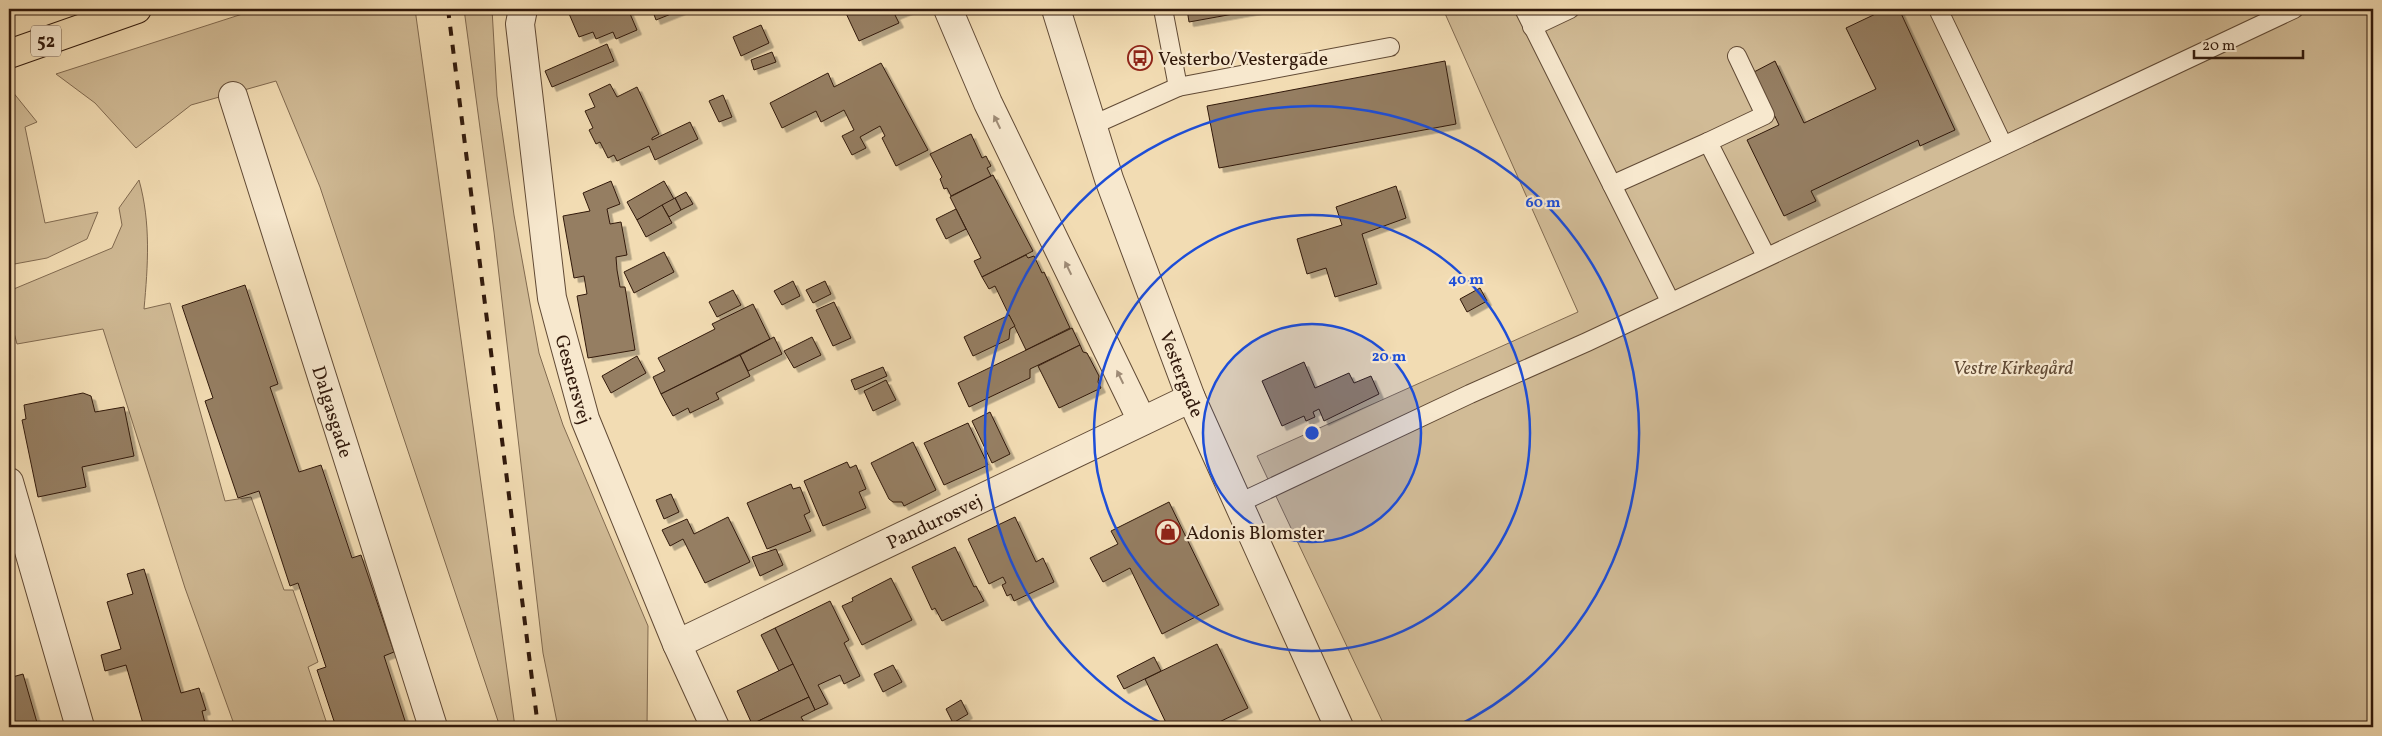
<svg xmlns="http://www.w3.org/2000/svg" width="2382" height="736" viewBox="0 0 2382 736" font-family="Vollkorn,serif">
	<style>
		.green { fill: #d1bb96; stroke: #816a50 }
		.building { fill: #957e62; stroke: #31190b; filter: url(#shadow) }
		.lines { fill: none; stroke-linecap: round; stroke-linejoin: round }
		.service-casing { stroke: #614a35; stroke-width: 20 }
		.minor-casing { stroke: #614a35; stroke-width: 30 }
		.tertiary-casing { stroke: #614a35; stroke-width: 30 }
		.primary-casing { stroke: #31190b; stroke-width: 30 }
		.service { stroke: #f7e8ce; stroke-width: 18 }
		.minor { stroke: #f7e8ce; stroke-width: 28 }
		.tertiary { stroke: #f7e8ce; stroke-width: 28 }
		.primary { stroke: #f2dcb3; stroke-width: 28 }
		.rail { stroke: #31190b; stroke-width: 4; stroke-dasharray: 9 9; stroke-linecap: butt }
		.oneway { fill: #9e8b76 }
		.ring { fill: none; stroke: #1d4ed8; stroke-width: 2.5 }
		.labels { text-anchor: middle; stroke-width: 4.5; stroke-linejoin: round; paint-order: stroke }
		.shield { fill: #f7e8ce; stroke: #6c5746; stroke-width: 1 }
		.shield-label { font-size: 18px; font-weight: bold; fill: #31190b }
		.poi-label { font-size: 19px; fill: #31190b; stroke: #f7e8ce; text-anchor: start }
		.park-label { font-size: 19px; font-style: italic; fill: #614a35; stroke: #f7e8ce }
		.street-label { font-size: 19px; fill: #31190b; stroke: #f7e8ce }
		.centre { fill: #1d4ed8; stroke: #f7e8ce; stroke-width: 2.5 }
		.ring-label { font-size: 15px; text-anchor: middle; font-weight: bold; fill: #1d4ed8; stroke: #f7e8ce; stroke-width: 4.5; stroke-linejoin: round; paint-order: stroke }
	</style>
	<defs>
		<filter id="shadow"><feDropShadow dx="4.5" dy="4.5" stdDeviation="0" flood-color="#0004"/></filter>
	</defs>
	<rect width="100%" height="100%" fill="#f2dcb3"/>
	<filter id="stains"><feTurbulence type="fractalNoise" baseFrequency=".004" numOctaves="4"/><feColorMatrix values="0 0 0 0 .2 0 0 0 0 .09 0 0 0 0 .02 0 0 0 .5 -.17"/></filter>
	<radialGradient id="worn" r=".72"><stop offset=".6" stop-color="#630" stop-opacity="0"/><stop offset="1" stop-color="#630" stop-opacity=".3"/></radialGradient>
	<!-- green -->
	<g class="green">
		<path d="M258 9H415L515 727H500L320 187 276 81 191 105 136 148 95 103 56 74Z"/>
		<path d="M464 9H492L497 96 514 215 539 353 563 425 648 626 647 727H558L543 653 494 232Z"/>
		<path d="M1443 9H2373V727H1385L1257 456 1578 312Z"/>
		<path d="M12 91 37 122 25 127 45 223 98 212 87 239 47 258 9 265V93Z"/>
		<path d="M139 180C151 223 148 265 144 309L170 303 225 501 251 497 284 590H293L318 662 308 667 328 727H235L185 588 103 329 17 344 9 314V291L112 248 122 225 119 208Z"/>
	</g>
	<!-- building -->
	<g class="building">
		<path d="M567 9H628L637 30 616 39 613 32 596 39 593 32 579 37Z"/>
		<path d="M652 9H681V10L656 20Z"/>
		<path d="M844 9H910L895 15 899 23 859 41Z"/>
		<path d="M1187 9H1261L1189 22Z"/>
		<path d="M1886 9H1899L1955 130 1920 146 1918 140 1811 191 1816 201 1784 216 1747 140 1779 125 1754 72 1775 61 1804 123 1876 89 1846 28Z"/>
		<path d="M761 25 769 43 741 56 733 37Z"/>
		<path d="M607 44 614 61 552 87 545 71Z"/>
		<path d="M772 52 776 62 754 70 751 60Z"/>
		<path d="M1445 61 1456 124 1219 168 1207 106Z"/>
		<path d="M881 63 928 150 896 166 882 138 885 136 880 126 860 137 866 148 852 155 842 136 854 130 844 110 821 122 816 111 782 128 770 103 828 73 834 87Z"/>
		<path d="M610 84 617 97 637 87 659 134 652 138V140L690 122 698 139 655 160 649 146 617 161 614 155 608 158 600 142 596 144 589 130 593 128 585 111 595 107 589 94Z"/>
		<path d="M723 95 732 117 719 122 709 101Z"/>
		<path d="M971 134 982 158 986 156 991 166 987 168 991 176 951 196 947 188 944 189 940 179 942 177 930 154Z"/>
		<path d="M993 175 1033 251 982 277 974 261 981 258 950 197Z"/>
		<path d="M611 181 620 204 607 209 610 224 621 222 627 255 616 257 617 270 620 287H625L635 350 588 358 577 296 587 294 584 276 574 278 563 216 590 211 583 193Z"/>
		<path d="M664 181 674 199 637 220 627 202Z"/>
		<path d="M1396 186 1406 218 1362 234 1377 284 1335 297 1326 268 1307 274 1297 239 1342 225 1336 207Z"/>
		<path d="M686 192 693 204 681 210 675 198Z"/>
		<path d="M675 198 681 210 669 217 662 205Z"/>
		<path d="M662 205 672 223 646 237 637 220Z"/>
		<path d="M956 209 966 229 946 239 936 219Z"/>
		<path d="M664 252 674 272 634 293 624 272Z"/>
		<path d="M1026 255 1028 258 1034 256 1042 273 1044 272 1070 328 1026 350 995 286 989 289 982 277Z"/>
		<path d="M793 281 800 296 782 305 774 291Z"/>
		<path d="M825 281 831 294 813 303 806 290Z"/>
		<path d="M245 285 278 384 270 387 299 472 321 465 352 558 361 555 394 652 384 656 407 727H336L317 670 326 667 298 583 290 586 259 491 238 498 205 401 213 398 182 306Z"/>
		<path d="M1480 288 1487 301 1467 312 1460 299Z"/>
		<path d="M733 290 741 305 717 317 709 302Z"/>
		<path d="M834 302 851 338 833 346 816 310Z"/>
		<path d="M753 304 770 339 661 394 653 377 665 371 658 358 715 329 712 324Z"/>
		<path d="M1009 315 1015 326 1010 329 1009 339 973 356 964 337Z"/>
		<path d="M1072 328 1080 345 1030 369V378L969 407 958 383Z"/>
		<path d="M774 337 782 354 748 371 740 355Z"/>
		<path d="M812 337 821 355 794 368 784 351Z"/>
		<path d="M1080 345 1083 352 1087 353 1099 376 1098 382 1101 388 1059 408 1038 366Z"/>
		<path d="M740 355 750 376 716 393 719 399 690 413 688 408 673 416 661 394Z"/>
		<path d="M637 356 646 373 611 393 602 376Z"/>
		<path d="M1304 362 1315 388 1349 373 1354 383 1371 376 1379 394 1324 421 1319 409 1313 412 1315 417 1306 421 1304 416 1282 426 1262 381Z"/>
		<path d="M883 367 887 376 855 390 851 380Z"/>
		<path d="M886 380 896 400 873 411 864 391Z"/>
		<path d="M83 393 91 396 95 412 124 407 134 456 82 467 86 487 38 497 22 420 26 419 24 405Z"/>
		<path d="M990 412 1010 454 992 463 972 421Z"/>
		<path d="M968 423 988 465 944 485 924 443Z"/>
		<path d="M913 442 936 490 904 506 902 502H893L889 499 871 463Z"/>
		<path d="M847 462 850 468 856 465 866 489 859 492 866 508 823 526 804 481Z"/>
		<path d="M791 484 793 489 800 487 810 512 804 515 811 531 767 549 747 503Z"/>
		<path d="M671 494 679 512 664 519 656 500Z"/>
		<path d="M1169 502 1219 605 1162 634 1130 568 1103 582 1090 558 1118 544 1111 531Z"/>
		<path d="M728 517 750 562 705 583 683 539 670 546 662 530 687 519 694 534Z"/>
		<path d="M1015 517 1036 562 1043 558 1054 582 1014 601 1011 594 1007 596 1002 585 1006 583 1003 577 989 584 968 539Z"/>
		<path d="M955 547 974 587 976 586 984 601 942 621 935 608 932 610 912 567Z"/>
		<path d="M776 549 783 565 760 576 752 557Z"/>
		<path d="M144 569 181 693 199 688 206 710 202 711 206 727H144L126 665 105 671 101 655 121 649 107 602 133 594 127 574Z"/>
		<path d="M891 578 912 620 862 645 842 606 853 601 852 598Z"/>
		<path d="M830 601 849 640 844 643 860 676 844 684 840 675 818 685 828 704 815 710 775 628Z"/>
		<path d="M775 628 793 664 779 671 761 635Z"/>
		<path d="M1217 644 1248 708 1209 727H1168L1145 679Z"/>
		<path d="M1154 657 1161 671 1124 689 1117 676Z"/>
		<path d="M793 664 809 697 752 724 737 691Z"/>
		<path d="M893 665 902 682 883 692 874 674Z"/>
		<path d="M23 674 38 726 9 727V678Z"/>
		<path d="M809 697 815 710 801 717 807 727H754L752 724Z"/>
		<path d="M961 700 968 714 953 723 946 709Z"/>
	</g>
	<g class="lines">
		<defs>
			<g id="service">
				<path d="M1163 9 1178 87 1390 47"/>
				<path d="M1524 9 1670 301"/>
				<path d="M1938 9 2003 145"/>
				<path d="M1532 27 1570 9"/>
				<path d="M1737 56 1765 115 1708 142 1766 256"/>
				<path d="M1093 125 1178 87"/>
				<path d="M1612 185 1708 142"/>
				<path d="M1237 504 1470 394 1587 342 2294 9"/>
			</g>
			<g id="minor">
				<path id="s1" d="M523 9 520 24 552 298 585 419 677 644 715 727"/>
				<path d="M948 9 988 103 1142 421"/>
				<path id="s2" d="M233 96 433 727"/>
				<path d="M9 482 80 727"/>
				<path id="s3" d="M677 644 1191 398"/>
			</g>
			<g id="tertiary">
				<path id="s4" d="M1056 9 1109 179 1191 398 1339 727"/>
			</g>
			<path id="primary" d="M9 54 137 9"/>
		</defs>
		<!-- service casing -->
		<use href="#service" class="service-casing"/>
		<!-- minor casing -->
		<use href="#minor" class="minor-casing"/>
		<!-- tertiary casing -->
		<use href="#tertiary" class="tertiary-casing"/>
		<!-- primary casing -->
		<use href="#primary" class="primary-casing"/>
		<!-- service -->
		<use href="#service" class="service"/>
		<!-- minor -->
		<use href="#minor" class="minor"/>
		<!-- tertiary -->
		<use href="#tertiary" class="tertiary"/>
		<!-- primary -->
		<use href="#primary" class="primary"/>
		<!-- rail -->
		<path class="rail" d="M448 9 538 727"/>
	</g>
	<!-- one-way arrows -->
	<defs><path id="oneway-solid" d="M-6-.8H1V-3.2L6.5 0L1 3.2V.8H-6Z" transform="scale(1.25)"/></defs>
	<g class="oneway">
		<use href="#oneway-solid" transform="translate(997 122) rotate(-116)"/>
		<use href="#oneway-solid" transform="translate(1068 268) rotate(-116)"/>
		<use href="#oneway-solid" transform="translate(1120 377) rotate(-116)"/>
	</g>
	<!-- distance rings -->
	<circle cx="1312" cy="433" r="109" fill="#1d4ed8" fill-opacity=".12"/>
	<g class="ring">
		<circle cx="1312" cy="433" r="109"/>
		<circle cx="1312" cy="433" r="218"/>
		<path d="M1169 727A327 327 0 1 1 1455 727"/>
	</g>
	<!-- icons -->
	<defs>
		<symbol id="bus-ring" viewBox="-11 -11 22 22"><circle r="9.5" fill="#f7e8ce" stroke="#8f2418" stroke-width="1.5"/><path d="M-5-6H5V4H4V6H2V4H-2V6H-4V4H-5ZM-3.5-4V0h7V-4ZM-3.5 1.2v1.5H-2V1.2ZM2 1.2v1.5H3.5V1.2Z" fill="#8f2418"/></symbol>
		<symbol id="shop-ring" viewBox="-11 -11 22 22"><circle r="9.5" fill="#f7e8ce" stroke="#8f2418" stroke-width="1.5"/><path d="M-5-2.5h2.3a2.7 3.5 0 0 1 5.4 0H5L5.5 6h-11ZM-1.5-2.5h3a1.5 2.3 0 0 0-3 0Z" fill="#8f2418"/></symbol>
	</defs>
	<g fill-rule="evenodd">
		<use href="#bus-ring" x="1126" y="44" width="28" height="28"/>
		<use href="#shop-ring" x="1154" y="518" width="28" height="28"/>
	</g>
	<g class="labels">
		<!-- shield labels -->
		<rect class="shield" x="31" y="25.5" width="30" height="31" rx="4"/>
		<g class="shield-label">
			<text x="46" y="47">52</text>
		</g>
		<!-- poi labels -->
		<g class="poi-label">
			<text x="1158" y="65">Vesterbo/Vestergade</text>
			<text x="1186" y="539">Adonis Blomster</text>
		</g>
		<!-- park labels -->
		<g class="park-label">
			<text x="2013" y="374">Vestre Kirkegård</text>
		</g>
		<!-- street labels -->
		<g class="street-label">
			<text dy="7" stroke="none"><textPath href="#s4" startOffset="386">Vestergade</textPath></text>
			<text dy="7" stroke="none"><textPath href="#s1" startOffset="375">Gesnersvej</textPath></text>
			<text dy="7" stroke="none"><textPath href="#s2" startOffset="331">Dalgasgade</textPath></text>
			<text dy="7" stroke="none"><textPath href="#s3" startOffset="285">Pandurosvej</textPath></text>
		</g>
	</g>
	<circle cx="1312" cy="433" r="8" class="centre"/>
	<g class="ring-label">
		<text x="1543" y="207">60 m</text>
		<text x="1466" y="284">40 m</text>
		<text x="1389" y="361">20 m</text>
	</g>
	<!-- margin -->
	<rect width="2382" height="736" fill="none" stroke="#f2dcb3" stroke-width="30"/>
	<rect x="10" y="10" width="2362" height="716" fill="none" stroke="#31190b" stroke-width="2.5"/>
	<rect x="15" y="15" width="2352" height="706" fill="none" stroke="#31190b"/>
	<!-- scale -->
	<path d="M2194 50v8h109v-8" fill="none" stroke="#31190b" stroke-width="2.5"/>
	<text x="2202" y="50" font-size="15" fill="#31190b" stroke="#f7e8ce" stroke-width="4" paint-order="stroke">20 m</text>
	<rect width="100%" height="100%" filter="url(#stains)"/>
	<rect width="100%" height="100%" fill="url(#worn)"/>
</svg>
